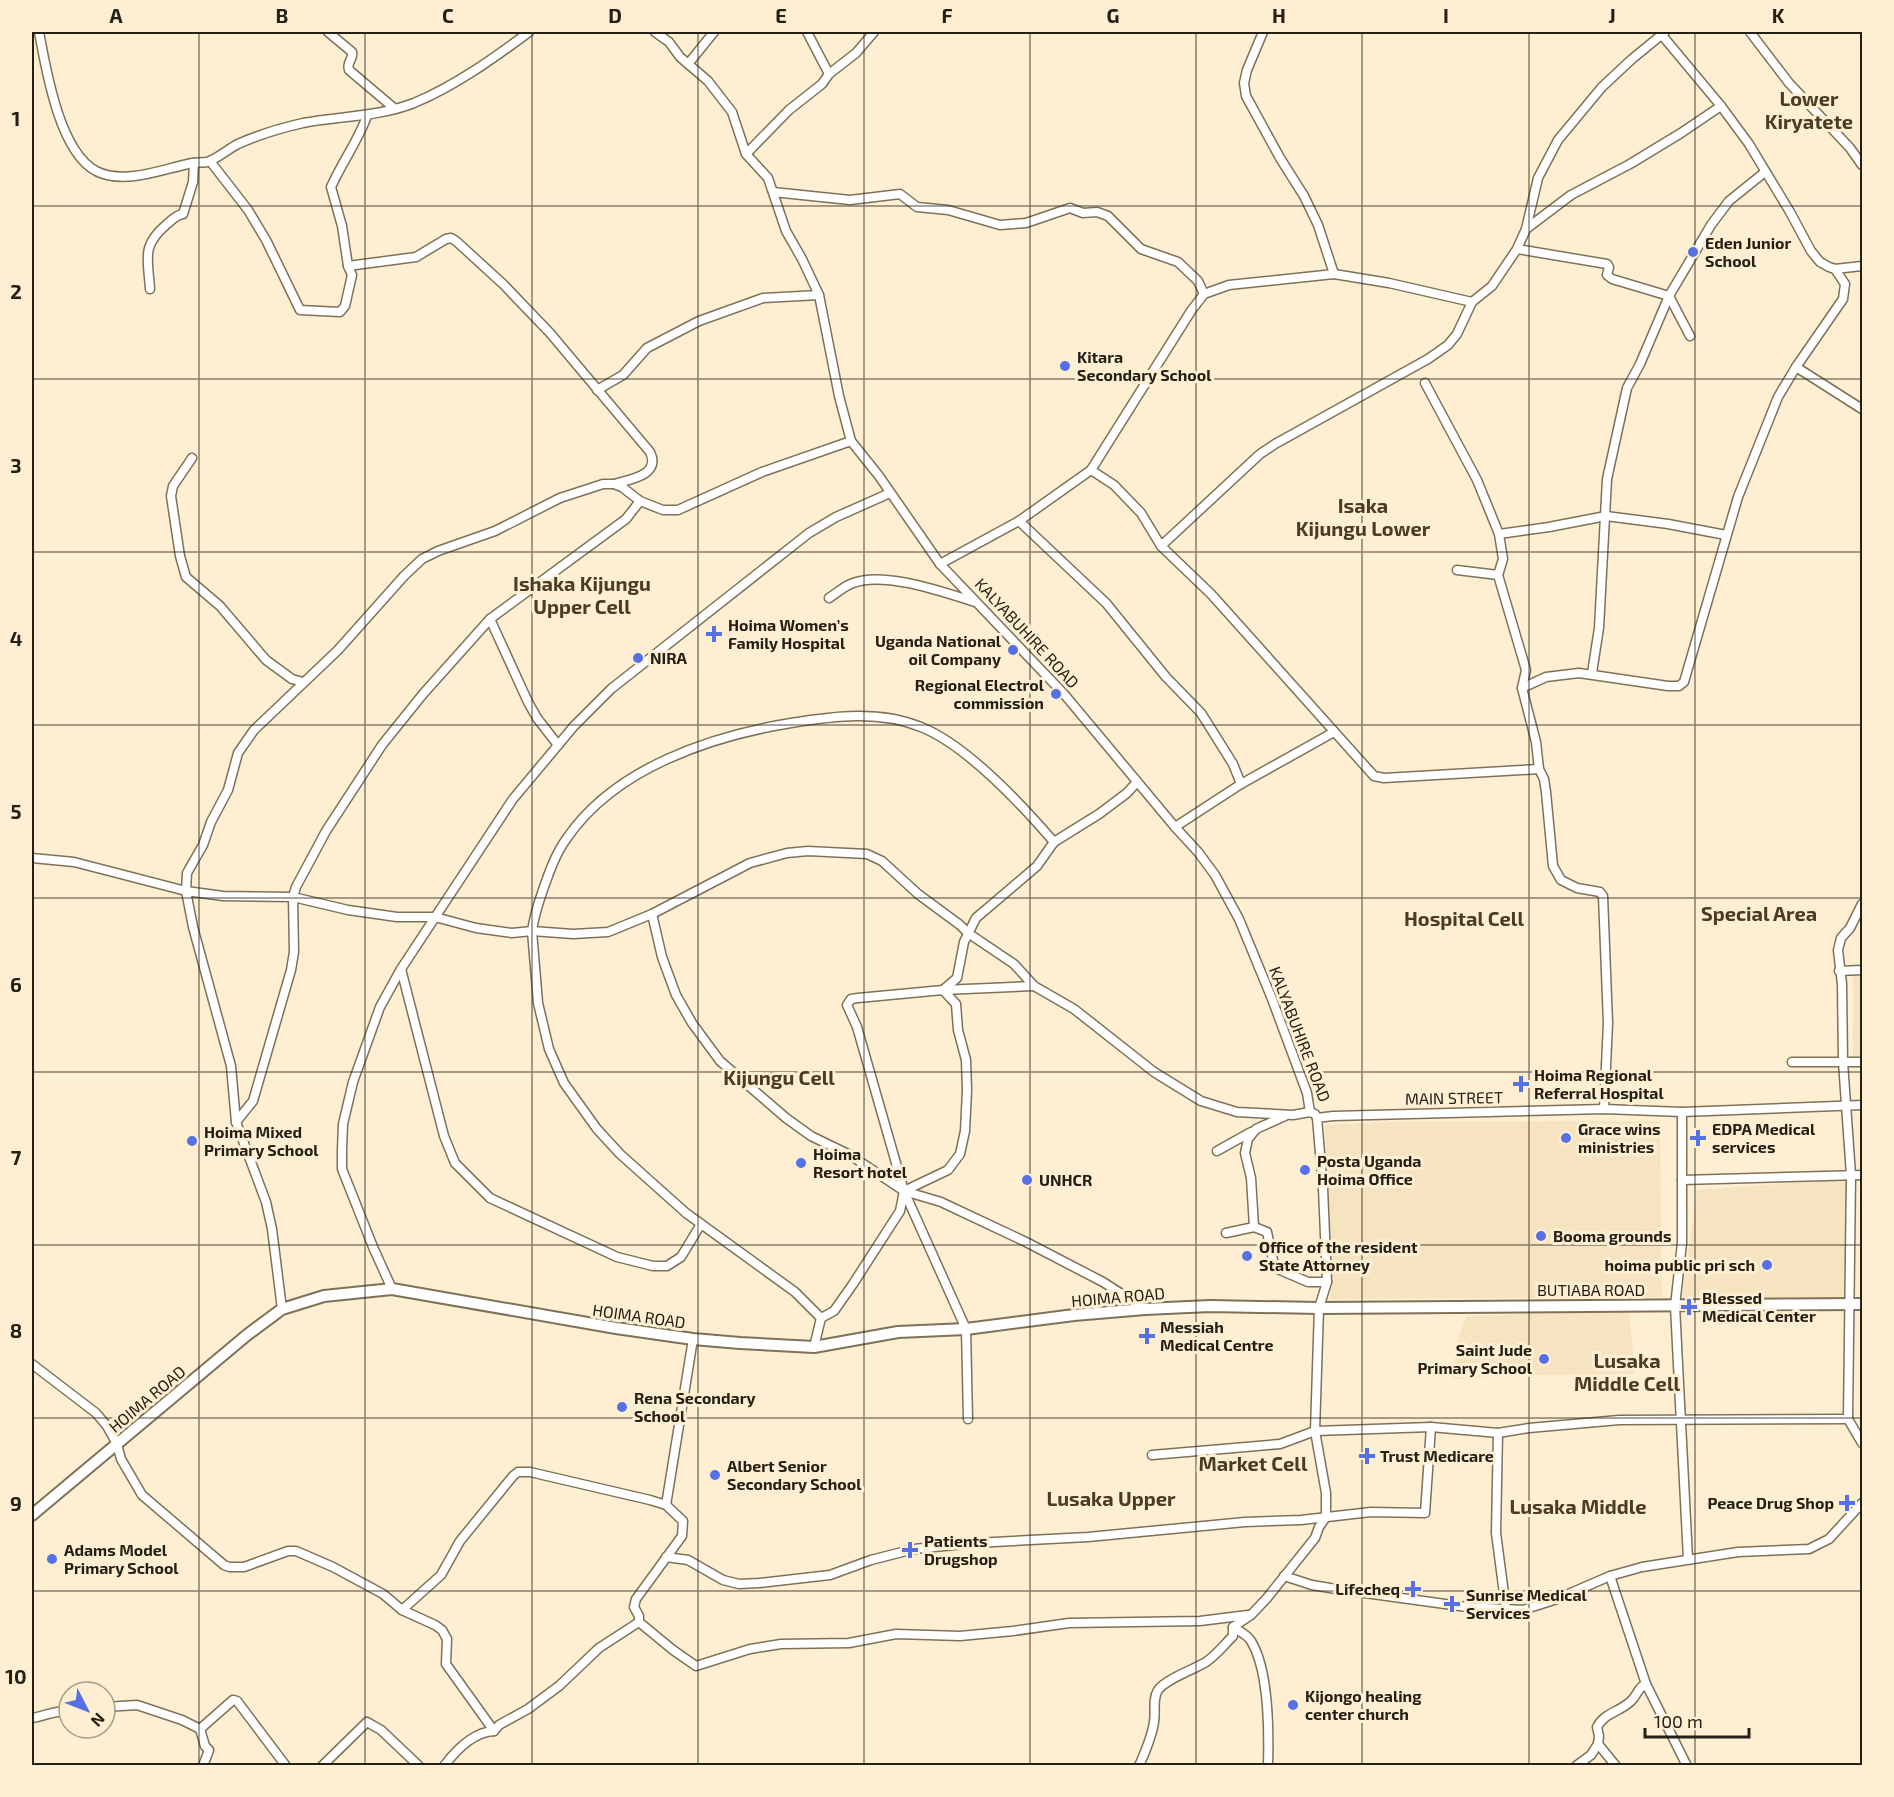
<svg xmlns="http://www.w3.org/2000/svg" width="1894" height="1797" viewBox="0 0 1894 1797" font-family="'Exo 2',sans-serif">
	<style>
		.built { fill: #f6e3c0 }
		.lines { fill: none; stroke-linecap: round; stroke-linejoin: round }
		.minor-casing { stroke: #7f7158; stroke-width: 11 }
		.major-casing { stroke: #7f7158; stroke-width: 14 }
		.minor { stroke: #fff; stroke-width: 8 }
		.major { stroke: #fff; stroke-width: 10 }
		.grid { fill: none; stroke: #252015; stroke-width: 1.5; stroke-opacity: 0.55 }
		.poi-dot { fill: #5670e6; stroke: #feefd3; stroke-width: 2 }
		.labels { text-anchor: middle; stroke-width: 6; stroke-linejoin: round; paint-order: stroke }
		.poi-label { font-size: 16px; font-weight: bold; fill: #252015; stroke: #feefd3; text-anchor: start }
		.street-label { font-size: 16px; fill: #252015; stroke: #feefd3 }
		.quarter-label { font-size: 20px; font-weight: bold; fill: #483c25; stroke: #feefd3 }
		.neatline { fill: none; stroke: #252015; stroke-width: 2 }
		.grid-label { font-size: 20px; text-anchor: middle; font-weight: bold; fill: #252015 }
	</style>
	<rect width="100%" height="100%" fill="#feefd3"/>
	<!-- built -->
	<g class="built">
		<path d="M1853 975H1862V1058L1853 1059Z"/>
		<path d="M1660 1121 1662 1297 1331 1299 1325 1125 1389 1122Z"/>
		<path d="M1848 1179V1300L1682 1296 1697 1190Z"/>
		<path d="M1629 1311 1635 1374 1532 1375 1452 1379 1456 1344 1467 1316Z"/>
	</g>
	<g class="lines">
		<defs>
			<g id="minor">
				<path d="M39 32C46 69 59 151 96 171 124 185 160 170 188 164 194 162 201 163 207 162 217 159 228 149 238 144 258 135 281 128 303 123 340 116 378 117 414 103 455 86 494 58 529 32"/>
				<path d="M328 32 352 52C354 59 346 62 349 70L395 109"/>
				<path d="M655 32 669 42 680 57 708 81 732 112 746 154 768 178 786 231 802 259 819 295 839 396 851 441 879 476 940 564 1064 694 1175 827 1198 852 1215 875 1239 919 1272 999 1307 1093 1310 1112 1315 1114 1317 1118"/>
				<path d="M807 32 829 74"/>
				<path d="M1263 32 1247 70 1244 83 1246 96 1280 158 1304 196 1318 225 1334 274"/>
				<path d="M1750 32 1789 83 1850 148 1862 165"/>
				<path d="M1661 34 1721 106 1749 144 1790 212 1811 251 1820 262 1829 267 1835 269 1862 266"/>
				<path d="M688 64 714 32"/>
				<path d="M746 154 789 110 822 84 829 74 856 53 874 32"/>
				<path d="M210 161 248 210 266 240 300 310 340 312 345 306 352 275 348 266 342 226 331 187C342 162 358 141 367 116"/>
				<path d="M773 192 850 200 900 194 917 207 948 210 1000 225 1026 223 1070 208 1083 213 1097 212 1108 216 1141 249 1178 262 1198 281 1204 294"/>
				<path d="M1526 229 1571 195 1630 164 1681 133 1721 106"/>
				<path d="M1517 249 1607 264 1609 267 1607 275 1612 279 1669 296 1690 336"/>
				<path d="M348 266 416 257 446 239 451 238 456 241 503 284 550 333 650 452C661 475 631 479 614 484"/>
				<path d="M150 289C148 258 141 246 167 224 172 220 176 215 183 214L193 182 194 163"/>
				<path d="M1796 367 1862 409"/>
				<path d="M1425 383 1477 480 1499 534 1503 559 1498 575 1526 670 1522 688 1536 742 1539 769 1544 779 1546 792 1553 866 1561 880 1577 888 1600 892 1603 896 1608 1023 1604 1109"/>
				<path d="M597 390 623 375 647 348 699 321 763 298 819 295"/>
				<path d="M192 458 173 486 171 496 180 556 186 577 220 606 266 660 292 679 303 682"/>
				<path d="M1091 470 1114 485 1141 513 1161 546 1211 594 1374 776 1384 778 1539 769"/>
				<path d="M1019 521 1106 603 1166 677 1201 713 1233 764 1241 784"/>
				<path d="M1499 534 1549 527 1606 516 1668 524 1726 535"/>
				<path d="M1161 546 1260 454 1275 444 1428 359 1448 345 1457 334 1472 302 1492 286 1517 249 1526 229 1538 178 1558 140 1602 87 1632 59 1665 32"/>
				<path d="M940 564 1019 521 1091 470 1191 311 1204 294 1229 285 1334 274 1389 283 1472 302"/>
				<path d="M1457 570 1498 575"/>
				<path d="M829 598C837 593 844 586 853 583 885 571 943 592 975 602"/>
				<path d="M490 619 528 702 537 718 558 745"/>
				<path d="M1592 673 1599 628 1607 479 1627 388 1640 364 1669 296 1711 225 1729 201 1765 172"/>
				<path d="M1522 688 1546 677 1579 673 1668 686H1679L1684 682 1738 497 1778 397 1796 367 1843 299 1845 284 1835 269"/>
				<path d="M1175 827 1241 784 1334 732"/>
				<path d="M32 858 74 862 186 891 223 896 293 897 348 910 397 917H435L476 928 512 933 532 931 573 934 608 932 652 914 750 863 787 853 808 851 867 854 882 861 918 894 960 925 968 933 1014 964 1034 986 1074 1009 1154 1072 1201 1101 1237 1112 1293 1115 1310 1112"/>
				<path d="M1862 904 1850 928 1841 938 1838 950 1842 984 1843 1062 1851 1175 1848 1419 1862 1443"/>
				<path d="M652 914 662 957 676 995 692 1023 720 1061 786 1118 811 1136 850 1155 904 1191 941 1202 1026 1242 1103 1282 1145 1309"/>
				<path d="M401 969 444 1136 455 1163 490 1198 617 1257 653 1266H667L681 1257 701 1224"/>
				<path d="M1839 971 1862 970"/>
				<path d="M1792 1062H1862"/>
				<path d="M1682 1112V1243L1675 1306 1688 1559"/>
				<path d="M236 1122 253 1101 291 970 294 952 293 897 296 887 326 831 382 745 423 694 490 619 626 519 640 501"/>
				<path d="M1217 1151 1251 1132"/>
				<path d="M1682 1180 1862 1175"/>
				<path d="M1254 1227 1251 1178 1245 1153 1248 1139 1256 1129 1285 1116"/>
				<path d="M1226 1233 1254 1227 1267 1232 1274 1265 1280 1270 1308 1282H1327"/>
				<path d="M392 1289 373 1247 342 1169V1150L343 1124 353 1082 380 1007 401 969 513 799 574 726 611 689 809 533 836 517 890 493"/>
				<path d="M282 1309 272 1229 266 1202 236 1122 231 1066 193 927 186 891 187 873 203 845 211 822 228 790 238 753 254 730 338 650 404 576 422 559 438 551 495 531 560 498 603 484H614L622 487 640 501 663 510H678L762 472 851 441"/>
				<path d="M821 1318 795 1292 686 1213 620 1154 597 1129 564 1083 549 1049 538 1003 532 931C534 916 539 901 544 887 550 870 556 853 567 838 615 768 711 736 791 723 834 716 880 710 921 727 966 745 1022 805 1054 842"/>
				<path d="M814 1347 821 1318 834 1311 853 1284 900 1211 904 1191 948 1170 960 1154 965 1131 967 1090 966 1060 958 1030 956 1004 943 990 957 978 964 942 976 918 1037 866 1054 842 1099 814 1127 793 1137 782"/>
				<path d="M32 1364 96 1413 107 1426 117 1444 121 1459 142 1495 224 1565 229 1567H244L288 1551H296L333 1567 383 1594 402 1610 435 1625 442 1630 447 1639 446 1664 494 1731"/>
				<path d="M968 1419 966 1329 904 1191 857 1027 847 1005 851 999 858 998 943 990 1034 986"/>
				<path d="M1498 1433 1496 1533 1506 1609"/>
				<path d="M1152 1455 1280 1444 1315 1431 1431 1427 1498 1433 1529 1428 1619 1420 1848 1419"/>
				<path d="M666 1505 693 1339"/>
				<path d="M666 1557 688 1560 723 1580 739 1584 759 1583 830 1575 871 1560 914 1549 975 1543 1088 1537 1245 1522 1301 1520 1371 1512 1425 1513 1431 1427"/>
				<path d="M1284 1576 1312 1585 1336 1589 1467 1607 1523 1610 1557 1599 1610 1576 1642 1567 1738 1552 1809 1549 1829 1539 1862 1503"/>
				<path d="M1610 1576 1646 1684 1687 1766"/>
				<path d="M402 1610 441 1575 460 1541 513 1476 518 1472H530L650 1500 666 1505 683 1521 682 1536 636 1599 634 1607 639 1616V1622L673 1650 696 1666 750 1649 781 1644 849 1643 896 1634 960 1636 1013 1631 1069 1623 1200 1621 1248 1615"/>
				<path d="M1233 1627C1239 1631 1248 1635 1251 1641 1269 1670 1269 1732 1268 1766"/>
				<path d="M105 1707 137 1705 182 1720 200 1729 205 1746 209 1750 203 1766"/>
				<path d="M32 1718C45 1716 55 1710 69 1711"/>
				<path d="M200 1729 233 1700 237 1701 286 1766"/>
				<path d="M322 1766 367 1722 381 1730 419 1766"/>
				<path d="M444 1766C456 1750 474 1732 494 1731L499 1725 528 1709 559 1686 599 1648 639 1622"/>
				<path d="M1139 1766C1145 1752 1152 1737 1154 1722 1156 1711 1152 1700 1158 1690 1166 1679 1193 1670 1206 1662 1216 1655 1224 1645 1233 1636V1627L1251 1615 1267 1598 1315 1538 1319 1527 1326 1517V1493L1315 1431 1319 1308 1327 1282 1323 1188 1317 1118 1333 1116 1604 1109 1682 1112 1862 1105"/>
				<path d="M1576 1766 1591 1755 1598 1744"/>
				<path d="M1616 1766 1598 1744 1599 1736 1597 1727C1605 1712 1620 1712 1631 1701 1638 1695 1637 1688 1646 1684"/>
			</g>
			<path id="major" d="M32 1515 247 1335 282 1309 324 1296 392 1289 616 1328 693 1339 740 1343 814 1347 898 1332 966 1329 1074 1315 1145 1309 1210 1306 1319 1308 1862 1304"/>
		</defs>
		<!-- minor casing -->
		<use href="#minor" class="minor-casing"/>
		<!-- major casing -->
		<use href="#major" class="major-casing"/>
		<!-- minor -->
		<use href="#minor" class="minor"/>
		<!-- major -->
		<use href="#major" class="major"/>
	</g>
	<!-- grid -->
	<path class="grid" d="M199 32V1766M365 32V1766M532 32V1766M698 32V1766M864 32V1766M1030 32V1766M1196 32V1766M1362 32V1766M1529 32V1766M1695 32V1766M32 206H1862M32 379H1862M32 552H1862M32 725H1862M32 898H1862M32 1072H1862M32 1245H1862M32 1418H1862M32 1591H1862"/>
	<!-- markers -->
	<g class="poi-dot">
		<circle cx="1693" cy="252" r="6"/>
		<circle cx="1065" cy="366" r="6"/>
		<path d="M711 625h6v6h6v6h-6v6h-6v-6h-6v-6h6z"/>
		<circle cx="1013" cy="650" r="6"/>
		<circle cx="638" cy="658" r="6"/>
		<circle cx="1056" cy="694" r="6"/>
		<path d="M1518 1075h6v6h6v6h-6v6h-6v-6h-6v-6h6z"/>
		<circle cx="1566" cy="1138" r="6"/>
		<path d="M1695 1129h6v6h6v6h-6v6h-6v-6h-6v-6h6z"/>
		<circle cx="192" cy="1141" r="6"/>
		<circle cx="801" cy="1163" r="6"/>
		<circle cx="1305" cy="1170" r="6"/>
		<circle cx="1027" cy="1180" r="6"/>
		<circle cx="1541" cy="1236" r="6"/>
		<circle cx="1247" cy="1256" r="6"/>
		<circle cx="1767" cy="1265" r="6"/>
		<path d="M1686 1298h6v6h6v6h-6v6h-6v-6h-6v-6h6z"/>
		<path d="M1144 1327h6v6h6v6h-6v6h-6v-6h-6v-6h6z"/>
		<circle cx="1544" cy="1359" r="6"/>
		<circle cx="622" cy="1407" r="6"/>
		<path d="M1364 1447h6v6h6v6h-6v6h-6v-6h-6v-6h6z"/>
		<circle cx="715" cy="1475" r="6"/>
		<path d="M1844 1494h6v6h6v6h-6v6h-6v-6h-6v-6h6z"/>
		<path d="M907 1541h6v6h6v6h-6v6h-6v-6h-6v-6h6z"/>
		<circle cx="52" cy="1559" r="6"/>
		<path d="M1410 1580h6v6h6v6h-6v6h-6v-6h-6v-6h6z"/>
		<path d="M1449 1595h6v6h6v6h-6v6h-6v-6h-6v-6h6z"/>
		<circle cx="1293" cy="1705" r="6"/>
	</g>
	<g class="labels">
		<!-- poi labels -->
		<g class="poi-label">
			<text x="1705" y="249">Eden Junior<tspan x="1705" dy="18">School</tspan></text>
			<text x="1077" y="363">Kitara<tspan x="1077" dy="18">Secondary School</tspan></text>
			<text x="728" y="631">Hoima Women’s<tspan x="728" dy="18">Family Hospital</tspan></text>
			<text x="1001" y="647" text-anchor="end">Uganda National<tspan x="1001" dy="18">oil Company</tspan></text>
			<text x="650" y="664">NIRA</text>
			<text x="1044" y="691" text-anchor="end">Regional Electrol<tspan x="1044" dy="18">commission</tspan></text>
			<text x="1534" y="1081">Hoima Regional<tspan x="1534" dy="18">Referral Hospital</tspan></text>
			<text x="1578" y="1135">Grace wins<tspan x="1578" dy="18">ministries</tspan></text>
			<text x="1712" y="1135">EDPA Medical<tspan x="1712" dy="18">services</tspan></text>
			<text x="204" y="1138">Hoima Mixed<tspan x="204" dy="18">Primary School</tspan></text>
			<text x="813" y="1160">Hoima<tspan x="813" dy="18">Resort hotel</tspan></text>
			<text x="1317" y="1167">Posta Uganda<tspan x="1317" dy="18">Hoima Office</tspan></text>
			<text x="1039" y="1186">UNHCR</text>
			<text x="1553" y="1242">Booma grounds</text>
			<text x="1259" y="1253">Office of the resident<tspan x="1259" dy="18">State Attorney</tspan></text>
			<text x="1755" y="1271" text-anchor="end">hoima public pri sch</text>
			<text x="1702" y="1304">Blessed<tspan x="1702" dy="18">Medical Center</tspan></text>
			<text x="1160" y="1333">Messiah<tspan x="1160" dy="18">Medical Centre</tspan></text>
			<text x="1532" y="1356" text-anchor="end">Saint Jude<tspan x="1532" dy="18">Primary School</tspan></text>
			<text x="634" y="1404">Rena Secondary<tspan x="634" dy="18">School</tspan></text>
			<text x="1380" y="1462">Trust Medicare</text>
			<text x="727" y="1472">Albert Senior<tspan x="727" dy="18">Secondary School</tspan></text>
			<text x="1834" y="1509" text-anchor="end">Peace Drug Shop</text>
			<text x="924" y="1547">Patients<tspan x="924" dy="18">Drugshop</tspan></text>
			<text x="64" y="1556">Adams Model<tspan x="64" dy="18">Primary School</tspan></text>
			<text x="1400" y="1595" text-anchor="end">Lifecheq</text>
			<text x="1466" y="1601">Sunrise Medical<tspan x="1466" dy="18">Services</tspan></text>
			<text x="1305" y="1702">Kijongo healing<tspan x="1305" dy="18">center church</tspan></text>
		</g>
		<!-- street labels -->
		<g class="street-label">
			<text transform="translate(1027 633) rotate(47)" y="6">KALYABUHIRE ROAD</text>
			<text transform="translate(1300 1034) rotate(69)" y="6">KALYABUHIRE ROAD</text>
			<text transform="translate(1454 1098) rotate(-1)" y="6">MAIN STREET</text>
			<text x="1591" y="1296">BUTIABA ROAD</text>
			<text transform="translate(1118 1297) rotate(-5)" y="6">HOIMA ROAD</text>
			<text transform="translate(639 1316) rotate(8)" y="6">HOIMA ROAD</text>
			<text transform="translate(147 1399) rotate(-40)" y="6">HOIMA ROAD</text>
		</g>
		<!-- quarter labels -->
		<g class="quarter-label">
			<text x="1809" y="106">Lower<tspan x="1809" dy="23">Kiryatete</tspan></text>
			<text x="1363" y="513">Isaka<tspan x="1363" dy="23">Kijungu Lower</tspan></text>
			<text x="582" y="591">Ishaka Kijungu<tspan x="582" dy="23">Upper Cell</tspan></text>
			<text x="1759" y="921">Special Area</text>
			<text x="1464" y="926">Hospital Cell</text>
			<text x="779" y="1085">Kijungu Cell</text>
			<text x="1627" y="1368">Lusaka<tspan x="1627" dy="23">Middle Cell</tspan></text>
			<text x="1253" y="1471">Market Cell</text>
			<text x="1111" y="1506">Lusaka Upper</text>
			<text x="1578" y="1514">Lusaka Middle</text>
		</g>
	</g>
	<!-- border -->
	<rect width="1894" height="1797" fill="none" stroke="#feefd3" stroke-width="66"/>
	<!-- north arrow -->
	<g transform="translate(87 1710) rotate(132)"><circle r="28" fill="#feefd3" stroke="#a79c87" stroke-width="1.5"/>
	<path d="M0-4.5L10 22L0 15L-10 22Z" fill="#5670e6"/>
	<text y="-9" font-size="16" font-weight="bold" text-anchor="middle" fill="#252015">N</text>
	</g>
	<!-- scale -->
	<path d="M1645 1728v9h104v-9" fill="none" stroke="#252015" stroke-width="3"/>
	<text x="1654" y="1728" font-size="18" fill="#252015" stroke="#feefd3" stroke-width="4.5" paint-order="stroke">100 m</text>
	<rect x="33" y="33" width="1828" height="1731" class="neatline"/>
	<g class="grid-label">
		<text x="116" y="23">A</text>
		<text x="282" y="23">B</text>
		<text x="448" y="23">C</text>
		<text x="615" y="23">D</text>
		<text x="781" y="23">E</text>
		<text x="947" y="23">F</text>
		<text x="1113" y="23">G</text>
		<text x="1279" y="23">H</text>
		<text x="1446" y="23">I</text>
		<text x="1612" y="23">J</text>
		<text x="1778" y="23">K</text>
		<text x="16" y="126">1</text>
		<text x="16" y="299">2</text>
		<text x="16" y="473">3</text>
		<text x="16" y="646">4</text>
		<text x="16" y="819">5</text>
		<text x="16" y="992">6</text>
		<text x="16" y="1165">7</text>
		<text x="16" y="1338">8</text>
		<text x="16" y="1511">9</text>
		<text x="16" y="1684">10</text>
	</g>
</svg>
